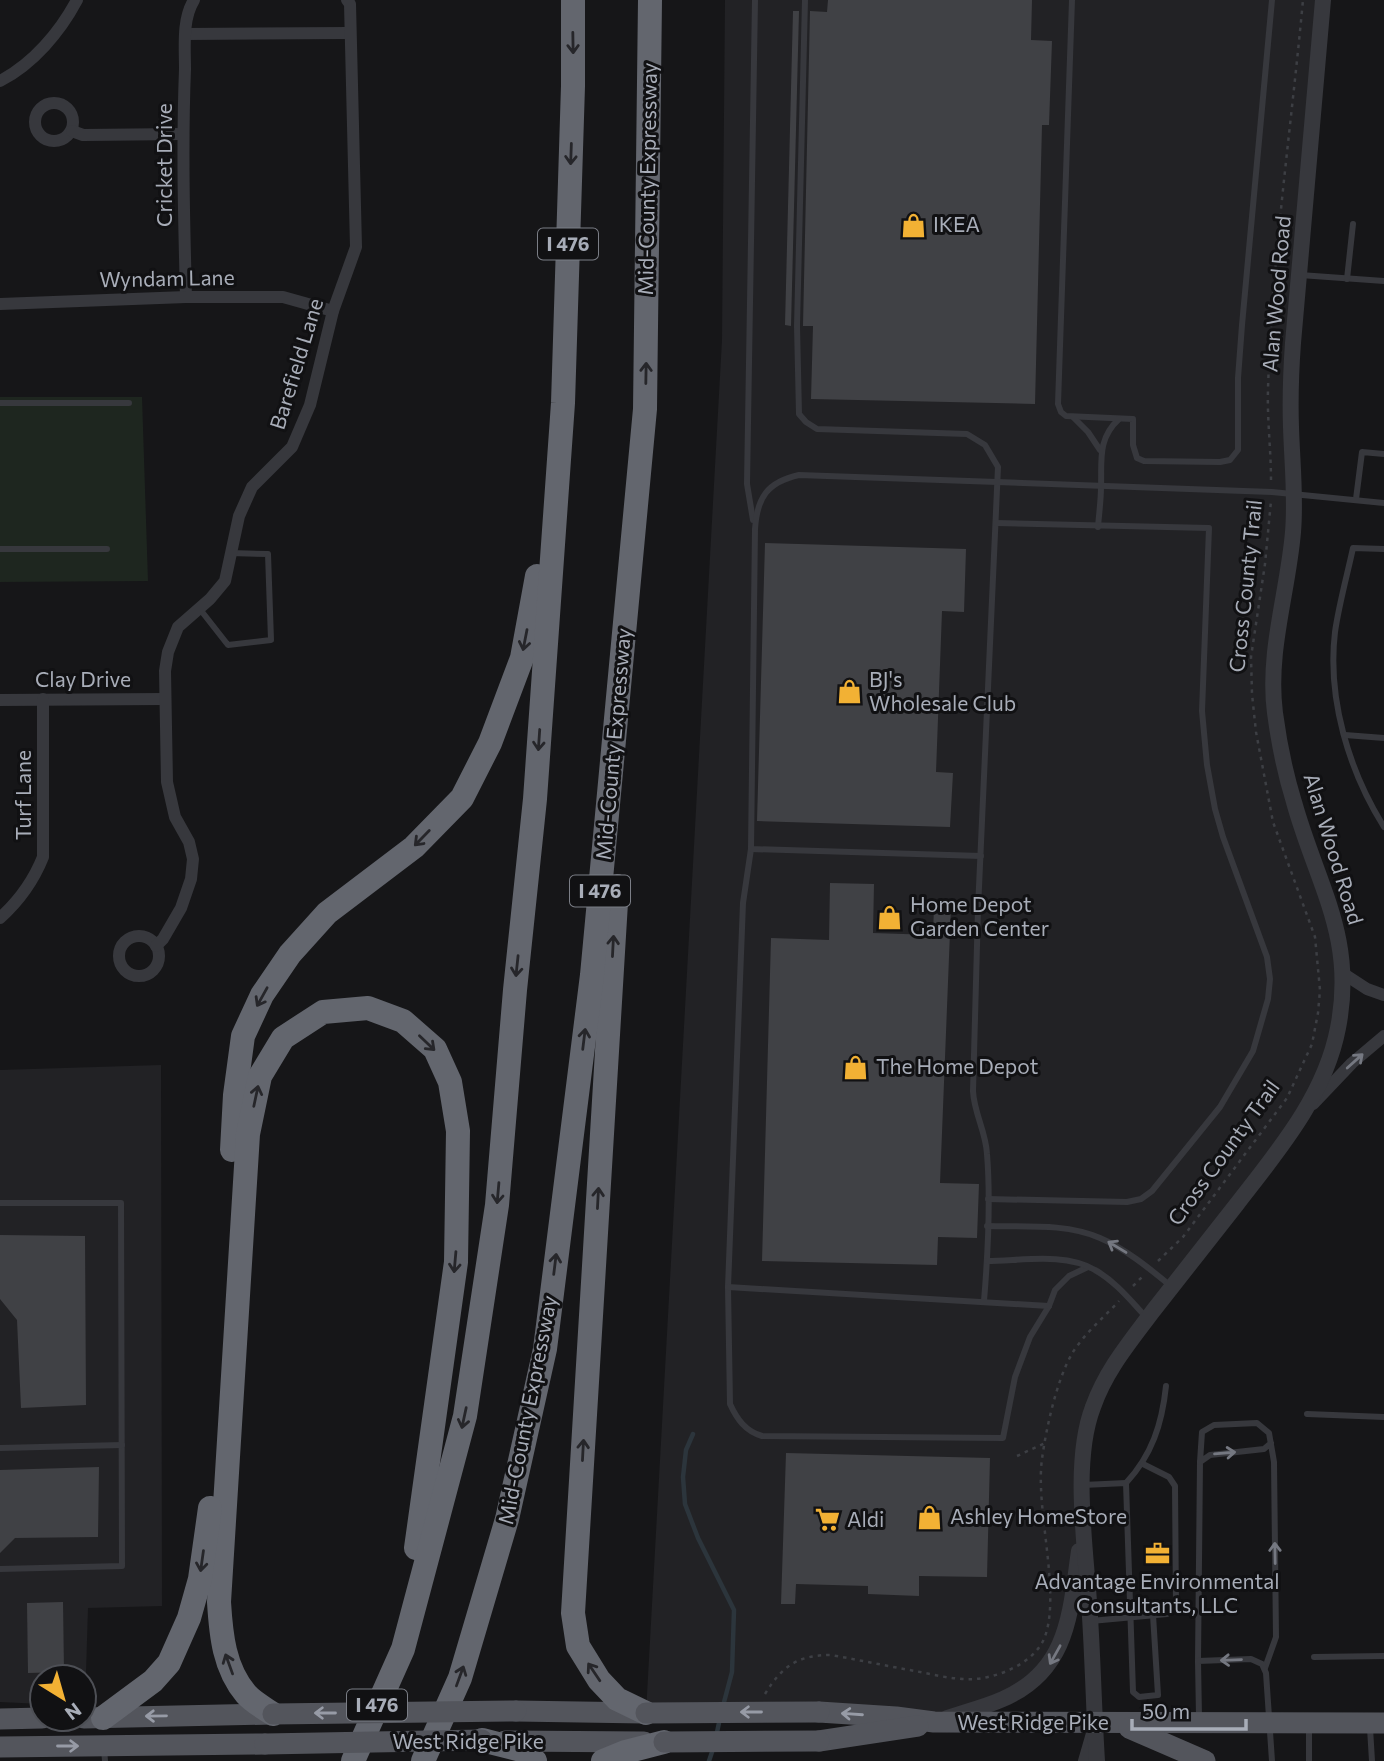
<svg xmlns="http://www.w3.org/2000/svg" width="1384" height="1761" viewBox="0 0 1384 1761" font-family="Commissioner,sans-serif">
	<style>
		.built { fill: #222225 }
		.green { fill: #1e261f }
		.lines { fill: none; stroke-linecap: round; stroke-linejoin: round }
		.stream { stroke: #2c353c; stroke-width: 4.5 }
		.building { fill: #404145 }
		.path { stroke: #3d3f44; stroke-width: 2.5; stroke-dasharray: 3.5 5; stroke-linecap: butt }
		.service { stroke: #37383d; stroke-width: 6 }
		.minor { stroke: #37383d; stroke-width: 12 }
		.tertiary { stroke: #37383d; stroke-width: 16 }
		.primary { stroke: #53555c; stroke-width: 21 }
		.motorway { stroke: #63666e; stroke-width: 24 }
		.primary-bridge { stroke: #53555c; stroke-width: 21 }
		.oneway { stroke: #26262a }
		.oneway2 { stroke: #757881 }
		.oneway3 { stroke: #979ba6 }
		.labels { text-anchor: middle; stroke-width: 6; stroke-linejoin: round; paint-order: stroke }
		.shield { fill: #111113; stroke: #7b7e86; stroke-width: 2 }
		.shield-label { font-size: 19px; font-weight: bold; fill: #a8adb8 }
		.street-label { font-size: 21px; fill: #a8adb8; stroke: #111113 }
		.poi-label { font-size: 21px; fill: #a8adb8; stroke: #111113; text-anchor: start }
	</style>
	<rect width="100%" height="100%" fill="#161618"/>
	<!-- built -->
	<g class="built">
		<path d="M725 0H1323L1298 275 1295 495 1275 708 1344 974 1317 1091 1116 1359 1092 1408 1083 1517 1071 1608 1042 1673 934 1722 646 1713 722 340Z"/>
		<path d="M161 1065 162 1606 88 1608 85 1705 84 1677H42V1704L0 1702V1070Z"/>
	</g>
	<!-- green -->
	<path class="green" d="M0 397H142L148 581 0 582Z"/>
	<g class="lines">
		<!-- stream -->
		<g class="stream">
			<path d="M693 1434 686 1450 683 1477 685 1504 698 1538 734 1610 732 1672 723 1706"/>
			<path d="M716 1737 720 1718"/>
			<path d="M709 1761 713 1749"/>
		</g>
	</g>
	<!-- building -->
	<g class="building">
		<path d="M828 0H1032L1031 40 1052 41 1049 125H1042L1035 404 811 399 813 326H803L810 11 827 12Z"/>
		<path d="M793 11H799L791 326 785 325Z"/>
		<path d="M765 543 966 549 964 612 942 611 936 772 953 773 950 827 757 821Z"/>
		<path d="M830 883 874 884 873 933 933 935 934 906 951 907 940 1183 979 1184 977 1238 938 1237 937 1265 762 1261 771 938 829 940Z"/>
		<path d="M0 1235 85 1236 86 1405 21 1408 17 1320 0 1299Z"/>
		<path d="M786 1453 990 1458 987 1577 919 1576V1596L868 1594V1586L796 1584 795 1604H781Z"/>
		<path d="M99 1467 98 1537 15 1538 0 1553V1470Z"/>
		<path d="M63 1602 64 1672 28 1673 27 1603Z"/>
	</g>
	<g class="lines">
		<!-- path -->
		<g class="path">
			<path d="M1271 480C1271 450 1267 419 1268 389 1272 259 1291 130 1303 0"/>
			<path d="M1158 1261 1183 1237 1287 1098 1312 1044 1318 1013 1320 990 1315 937 1273 822 1256 732 1252 694 1251 657 1265 564 1271 501"/>
			<path d="M1133 1286 1143 1276"/>
			<path d="M1017 1456 1045 1443"/>
			<path d="M765 1694C782 1666 798 1655 831 1655 859 1660 887 1666 915 1671 936 1675 961 1682 983 1678 1006 1674 1034 1661 1044 1639 1062 1595 1035 1510 1042 1459 1046 1429 1057 1378 1073 1352 1085 1333 1104 1317 1119 1301"/>
		</g>
		<!-- service -->
		<g class="service">
			<path d="M805 0 797 326 799 414 806 422 817 429 967 434 985 445 998 467 978 909 973 1091C974 1113 986 1132 987 1154 991 1203 988 1253 984 1301"/>
			<path d="M1072 0 1058 404 1061 412 1066 416 1133 419V445L1137 458 1144 461 1220 462 1230 460 1238 450V378L1242 325 1272 0"/>
			<path d="M1300 275 1384 281"/>
			<path d="M1347 279 1353 224"/>
			<path d="M0 403H129"/>
			<path d="M1073 417 1088 432 1100 450"/>
			<path d="M1356 499 1362 452 1384 454"/>
			<path d="M753 520 747 484 755 0"/>
			<path d="M1098 527C1099 514 1101 500 1101 487 1102 461 1097 439 1119 419"/>
			<path d="M0 549H107"/>
			<path d="M1384 549 1353 548C1347 576 1339 604 1335 632 1327 699 1349 771 1384 827"/>
			<path d="M199 608 228 645 271 640 268 554 230 553"/>
			<path d="M1345 735 1384 738"/>
			<path d="M751 849 743 903 728 1287 730 1404C737 1419 745 1431 762 1436L1003 1438 1015 1377 1030 1337 1049 1306 1055 1290 1069 1276 1088 1267"/>
			<path d="M981 856 751 849 755 529C757 498 767 482 799 475L1272 492 1384 503"/>
			<path d="M988 1199 1127 1202 1141 1199 1152 1191 1220 1107 1253 1051 1268 999 1270 979 1267 957 1223 837 1215 809 1207 765 1202 711 1209 528 996 523"/>
			<path d="M0 1203H121L122 1566 0 1569"/>
			<path d="M987 1226C1024 1227 1066 1223 1100 1238 1126 1249 1150 1269 1172 1287"/>
			<path d="M987 1261C1020 1261 1065 1252 1095 1270 1115 1281 1131 1301 1147 1318"/>
			<path d="M728 1287 1049 1306"/>
			<path d="M1307 1414 1384 1417"/>
			<path d="M0 1448 122 1445"/>
			<path d="M1126 1483C1152 1455 1162 1424 1166 1386"/>
			<path d="M1083 1485 1126 1483 1133 1692 1139 1697 1158 1695 1153 1615"/>
			<path d="M1091 1621 1167 1614 1176 1606 1175 1486 1169 1477 1143 1464"/>
			<path d="M1314 1657 1384 1656"/>
			<path d="M1198 1661 1200 1462"/>
			<path d="M1265 1668 1276 1637 1274 1462 1269 1433 1257 1423 1214 1425 1202 1432 1200 1462 1210 1455 1264 1449 1271 1443"/>
			<path d="M1199 1717 1198 1661 1251 1659 1262 1664 1266 1673 1272 1761"/>
			<path d="M1370 1728 1372 1761"/>
			<path d="M104 1748 105 1761"/>
			<path d="M1309 1761V1725"/>
		</g>
		<!-- minor -->
		<g class="minor">
			<path d="M186 34 349 33"/>
			<path d="M0 81C33 64 60 32 77 0"/>
			<circle cx="54" cy="122" r="19"/>
			<path d="M72 131 83 135 182 134"/>
			<path d="M186 297C184 221 182 145 185 69 185 47 182 19 194 0"/>
			<path d="M0 304 186 297H283L333 311"/>
			<path d="M0 700 165 699"/>
			<path d="M0 918C20 900 33 882 43 857V699"/>
			<circle cx="139" cy="956" r="20"/>
			<path d="M156 946 163 939 181 908 191 879 193 859 189 842 175 817 167 782 165 671 168 652 178 627 210 599 225 581 239 516 252 487 292 447 310 405 333 311 356 247 350 4 347 0"/>
			<path d="M1344 974 1367 989 1384 995"/>
			<path d="M1313 1104 1352 1063 1384 1036"/>
			<path d="M1084 1761 1093 1730"/>
		</g>
		<!-- tertiary -->
		<g class="tertiary">
			<path d="M947 1718C965 1712 985 1707 1003 1699 1069 1670 1070 1613 1079 1551"/>
			<path d="M1097 1761C1094 1713 1093 1665 1090 1617 1087 1556 1071 1464 1093 1407 1106 1370 1130 1342 1153 1311 1181 1275 1209 1240 1237 1204 1278 1151 1325 1096 1338 1028 1356 937 1317 885 1294 802 1285 773 1279 743 1275 713 1267 652 1288 592 1293 532 1296 497 1292 462 1291 427 1290 399 1291 371 1293 343L1323 0"/>
		</g>
		<!-- primary -->
		<g class="primary">
			<path d="M516 1711 644 1713"/>
			<path d="M819 1712 896 1717 934 1722 1384 1723"/>
			<path d="M84 1718 273 1714"/>
			<path d="M0 1719 42 1718"/>
			<path d="M1129 1728 1205 1761"/>
			<path d="M505 1741 644 1742"/>
			<path d="M819 1741 918 1726"/>
			<path d="M0 1747 265 1744"/>
		</g>
		<!-- motorway -->
		<g class="motorway">
			<path d="M617 886 573 1613 578 1646 599 1680 617 1699 646 1713"/>
			<path d="M232 1150 235 1095 243 1036 262 995 290 954 327 913 414 847 462 798 490 743 522 658 537 576"/>
			<path d="M273 1714C264 1708 253 1702 246 1694 224 1668 221 1635 219 1602L248 1134 260 1076 283 1038 323 1012 368 1008 403 1021 435 1049 450 1082 458 1131 456 1262 416 1548"/>
			<path d="M103 1718 153 1681 169 1663 189 1618 200 1579 210 1508"/>
			<path d="M482 1740 525 1751 535 1761"/>
			<path d="M353 1761 403 1649 465 1416 497 1205 515 990 535 799 563 403 573 86V0"/>
			<path d="M423 1761 460 1678 507 1519 545 1349 592 975 645 409 650 0"/>
			<path d="M603 1761 625 1752 664 1742"/>
		</g>
		<!-- primary-bridge -->
		<g class="primary-bridge">
			<path d="M646 1713 819 1712"/>
			<path d="M273 1714 516 1711"/>
			<path d="M664 1742 819 1741"/>
			<path d="M265 1744 482 1740"/>
		</g>
	</g>
	<!-- one-way arrows -->
	<defs><path id="oneway-shaft" d="M-6 0H5M1.5-3L5.5 0L1.5 3" fill="none" stroke-width="1.6" stroke-linecap="round" stroke-linejoin="round" transform="scale(1.75)"/></defs>
	<g class="oneway">
		<use href="#oneway-shaft" transform="translate(573 43) rotate(89)"/>
		<use href="#oneway-shaft" transform="translate(571 154) rotate(92)"/>
		<use href="#oneway-shaft" transform="translate(646 373) rotate(-89)"/>
		<use href="#oneway-shaft" transform="translate(525 640) rotate(101)"/>
		<use href="#oneway-shaft" transform="translate(539 740) rotate(94)"/>
		<use href="#oneway-shaft" transform="translate(422 838) rotate(134)"/>
		<use href="#oneway-shaft" transform="translate(613 946) rotate(-87)"/>
		<use href="#oneway-shaft" transform="translate(517 966) rotate(96)"/>
		<use href="#oneway-shaft" transform="translate(262 997) rotate(119)"/>
		<use href="#oneway-shaft" transform="translate(584 1039) rotate(-83)"/>
		<use href="#oneway-shaft" transform="translate(427 1043) rotate(44)"/>
		<use href="#oneway-shaft" transform="translate(256 1096) rotate(-78)"/>
		<use href="#oneway-shaft" transform="translate(498 1193) rotate(95)"/>
		<use href="#oneway-shaft" transform="translate(598 1198) rotate(-87)"/>
		<use href="#oneway-shaft" transform="translate(455 1262) rotate(95)"/>
		<use href="#oneway-shaft" transform="translate(555 1264) rotate(-83)"/>
		<use href="#oneway-shaft" transform="translate(464 1418) rotate(102)"/>
		<use href="#oneway-shaft" transform="translate(583 1450) rotate(-87)"/>
		<use href="#oneway-shaft" transform="translate(202 1561) rotate(98)"/>
		<use href="#oneway-shaft" transform="translate(229 1664) rotate(-110)"/>
		<use href="#oneway-shaft" transform="translate(594 1672) rotate(-124)"/>
		<use href="#oneway-shaft" transform="translate(460 1676) rotate(-70)"/>
	</g>
	<g class="oneway2">
		<use href="#oneway-shaft" transform="translate(1355 1061) rotate(-42)"/>
		<use href="#oneway-shaft" transform="translate(1117 1247) rotate(-149)"/>
		<use href="#oneway-shaft" transform="translate(1225 1453) rotate(-5)"/>
		<use href="#oneway-shaft" transform="translate(1275 1553) rotate(-91)"/>
		<use href="#oneway-shaft" transform="translate(1055 1655) rotate(119)"/>
		<use href="#oneway-shaft" transform="translate(1231 1660) rotate(178)"/>
	</g>
	<g class="oneway3">
		<use href="#oneway-shaft" transform="translate(751 1712) rotate(180)"/>
		<use href="#oneway-shaft" transform="translate(325 1713) rotate(180)"/>
		<use href="#oneway-shaft" transform="translate(852 1714) rotate(-176)"/>
		<use href="#oneway-shaft" transform="translate(156 1716) rotate(179)"/>
		<use href="#oneway-shaft" transform="translate(68 1746)"/>
	</g>
	<!-- icons -->
	<defs>
		<symbol id="shop-bare" viewBox="-9 -9 18 18"><path d="M-5-2.5h2.3a2.7 3.5 0 0 1 5.4 0H5L5.5 6h-11ZM-1.5-2.5h3a1.5 2.3 0 0 0-3 0Z" fill="#f2b134" stroke="#111113" stroke-width="2.5" paint-order="stroke"/></symbol>
		<symbol id="supermarket-bare" viewBox="-9 -9 18 18"><path d="M-6-5.5h2.5l.6 2H6L4.5 2H-2.5L-4.4-4H-6ZM-1.5 3.2a1.3 1.3 0 1 0 .1 0ZM3 3.2a1.3 1.3 0 1 0 .1 0Z" fill="#f2b134" stroke="#111113" stroke-width="2.5" paint-order="stroke"/></symbol>
		<symbol id="office-bare" viewBox="-9 -9 18 18"><path d="M-6-3h4V-5.5h4V-3h4V5H-6ZM-1-4.5V-3h2v-1.5ZM-6 0V1H6V0Z" fill="#f2b134" stroke="#111113" stroke-width="2.5" paint-order="stroke"/></symbol>
	</defs>
	<g fill-rule="evenodd">
		<use href="#shop-bare" x="896" y="208" width="35" height="35"/>
		<use href="#shop-bare" x="832" y="674" width="35" height="35"/>
		<use href="#shop-bare" x="872" y="900" width="35" height="35"/>
		<use href="#shop-bare" x="838" y="1050" width="35" height="35"/>
		<use href="#shop-bare" x="912" y="1500" width="35" height="35"/>
		<use href="#supermarket-bare" x="810" y="1502" width="35" height="35"/>
		<use href="#office-bare" x="1140" y="1536" width="35" height="35"/>
	</g>
	<g class="labels">
		<!-- shield labels -->
		<g class="shield">
			<rect x="538" y="228.5" width="60" height="31" rx="5"/>
			<rect x="570" y="875.5" width="60" height="31" rx="5"/>
			<rect x="347" y="1689.5" width="60" height="31" rx="5"/>
		</g>
		<g class="shield-label">
			<text x="568" y="251">I 476</text>
			<text x="600" y="898">I 476</text>
			<text x="377" y="1712">I 476</text>
		</g>
		<!-- street labels -->
		<g class="street-label">
			<text transform="translate(165 165) rotate(-90)" y="7">Cricket Drive</text>
			<text transform="translate(648 179) rotate(-89)" y="7">Mid-County Expressway</text>
			<text transform="translate(167 279) rotate(-1)" y="7">Wyndam Lane</text>
			<text transform="translate(1277 294) rotate(-85)" y="7">Alan Wood Road</text>
			<text transform="translate(297 364) rotate(-73)" y="7">Barefield Lane</text>
			<text transform="translate(1246 586) rotate(-84)" y="7">Cross County Trail</text>
			<text x="83" y="687">Clay Drive</text>
			<text transform="translate(614 744) rotate(-85)" y="7">Mid-County Expressway</text>
			<text transform="translate(24 795) rotate(-90)" y="7">Turf Lane</text>
			<text transform="translate(1333 849) rotate(73)" y="7">Alan Wood Road</text>
			<text transform="translate(1224 1153) rotate(-54)" y="7">Cross County Trail</text>
			<text transform="translate(528 1410) rotate(-79)" y="7">Mid-County Expressway</text>
			<text x="1033" y="1730">West Ridge Pike</text>
			<text x="468" y="1749">West Ridge Pike</text>
		</g>
		<!-- poi labels -->
		<g class="poi-label">
			<text x="933" y="232">IKEA</text>
			<text x="869" y="687">BJ's<tspan x="869" dy="24">Wholesale Club</tspan></text>
			<text x="910" y="912">Home Depot<tspan x="910" dy="24">Garden Center</tspan></text>
			<text x="876" y="1074">The Home Depot</text>
			<text x="950" y="1524">Ashley HomeStore</text>
			<text x="847" y="1527">Aldi</text>
			<text x="1157" y="1589" text-anchor="middle">Advantage Environmental<tspan x="1157" dy="24">Consultants, LLC</tspan></text>
		</g>
	</g>
	<!-- north arrow -->
	<g transform="translate(63 1698) rotate(143)"><circle r="33" fill="#111113" stroke="#4d4f55" stroke-width="2"/>
	<path d="M0-5L12 26L0 18L-12 26Z" fill="#f2b134"/>
	<text y="-10" font-size="19" font-weight="bold" text-anchor="middle" fill="#a8adb8">N</text>
	</g>
	<!-- scale -->
	<path d="M1132 1719v10h114v-10" fill="none" stroke="#a8adb8" stroke-width="3.5"/>
	<text x="1142" y="1719" font-size="21" fill="#a8adb8" stroke="#111113" stroke-width="5" paint-order="stroke">50 m</text>
</svg>
